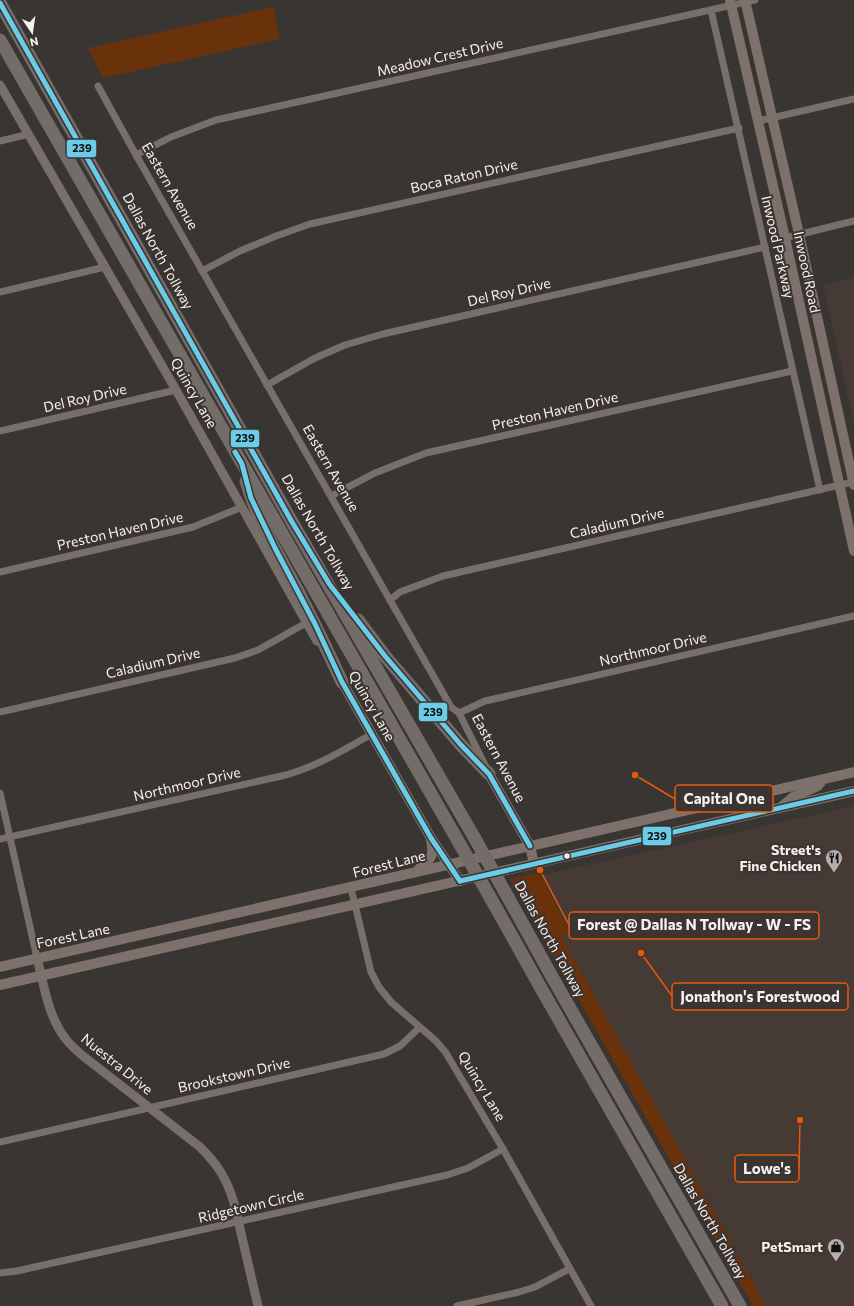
<svg xmlns="http://www.w3.org/2000/svg" width="854" height="1306" viewBox="0 0 854 1306" font-family="Commissioner,sans-serif">
	<style>
		.built { fill: #463a34 }
		.green { fill: #69320b }
		.lines { fill: none; stroke-linecap: round; stroke-linejoin: round }
		.minor { stroke: #796f6a; stroke-width: 7 }
		.tertiary { stroke: #796f6a; stroke-width: 9 }
		.secondary { stroke: #7c716b; stroke-width: 10 }
		.motorway { stroke: #746c69; stroke-width: 13 }
		.motorway-bridge { stroke: #746c69; stroke-width: 13 }
		.bus-1-casing { stroke: #3b3431; stroke-width: 8 }
		.bus-1 { stroke: #6bcce7; stroke-width: 5 }
		.bus-dot { fill: #f6f1ef; stroke: #3b3431; stroke-width: 1.5 }
		.labels { text-anchor: middle; stroke-width: 4; stroke-linejoin: round; paint-order: stroke }
		.street-label { font-size: 14px; fill: #f6f1ef; stroke: #3b3431 }
		.poi-label { font-size: 14px; font-weight: bold; fill: #f6f1ef; stroke: #3b3431; text-anchor: end }
		.leader { fill: none; stroke: #e8590c; stroke-width: 1.5 }
		.callout-dot { fill: #e8590c; stroke: #3b3431; stroke-width: 1.5 }
		.callout { fill: #3b3431; stroke: #e8590c; stroke-width: 1.5 }
		.callout-label { font-size: 15px; text-anchor: middle; font-weight: bold; fill: #f6f1ef }
		.line-badge { stroke: #3b3431; stroke-width: 1.5 }
		.pale-badge-label { font-size: 11px; text-anchor: middle; font-weight: bold; fill: #111 }
	</style>
	<rect width="100%" height="100%" fill="#393533"/>
	<!-- built -->
	<g class="built">
		<path d="M854 278V423L823 285Z"/>
		<path d="M854 806V1306H766L561 934 569 932 542 875Z"/>
	</g>
	<!-- green -->
	<g class="green">
		<path d="M273 7 280 39 103 78 88 48Z"/>
		<path d="M540 872 569 932 561 935 766 1306H753L510 879Z"/>
	</g>
	<g class="lines">
		<!-- minor -->
		<g class="minor">
			<path d="M711 10 820 490"/>
			<path d="M98 86 136 155 451 707 459 713 484 763"/>
			<path d="M758 121 854 99"/>
			<path d="M0 141 29 134"/>
			<path d="M136 155 171 137 216 120 755 0"/>
			<path d="M785 238 854 221"/>
			<path d="M202 271 240 251 276 236 310 224 739 128"/>
			<path d="M0 292 105 267"/>
			<path d="M267 385 315 358 345 345 383 334 765 247"/>
			<path d="M0 431 176 390"/>
			<path d="M331 496 375 473 426 453 792 371"/>
			<path d="M0 572 193 527 242 507"/>
			<path d="M390 600 400 592 443 576 853 482"/>
			<path d="M0 712 235 658 258 650 306 623"/>
			<path d="M459 713 485 701 494 699 854 616"/>
			<path d="M0 793 37 958"/>
			<path d="M0 839 286 775C318 766 343 750 372 734"/>
			<path d="M351 888 371 972 379 987 391 1002 436 1041 446 1053 503 1149 591 1306"/>
			<path d="M0 1142 384 1054 400 1046 419 1028"/>
			<path d="M0 1273 17 1271 447 1175 468 1168 503 1149"/>
			<path d="M457 1306 519 1292 535 1287 569 1269"/>
		</g>
		<!-- tertiary -->
		<g class="tertiary">
			<path d="M0 85 176 390 317 641"/>
			<path d="M37 958C44 985 48 1016 65 1038 70 1045 76 1050 83 1056L200 1147C218 1165 227 1179 234 1203L258 1306"/>
		</g>
		<!-- secondary -->
		<g class="secondary">
			<path d="M730 0 785 238 854 551"/>
			<path d="M745 0 799 234 854 485"/>
			<path d="M342 682 431 838 460 881"/>
			<path d="M489 774 530 846 534 864"/>
			<path d="M781 807 793 797 818 786 822 780"/>
			<path d="M418 870C430 859 435 857 431 840"/>
			<path d="M0 967 854 772"/>
			<path d="M0 985 854 791"/>
		</g>
		<!-- motorway -->
		<g class="motorway">
			<path d="M0 3 292 522 474 837"/>
			<path d="M0 40 458 841"/>
			<path d="M246 481C257 520 279 556 298 591 313 621 328 651 342 682"/>
			<path d="M358 620 385 656 461 745 489 774"/>
			<path d="M505 892 555 982 740 1306"/>
			<path d="M490 897 542 990 722 1306"/>
		</g>
		<!-- motorway-bridge -->
		<g class="motorway-bridge">
			<path d="M474 837 505 892"/>
			<path d="M458 841 490 897"/>
		</g>
		<defs>
			<g id="bus-1">
				<path d="M0 3 292 522 330 585 385 656 461 745 489 774 530 846"/>
				<path d="M235 452 242 464 251 498 275 548 315 624 342 682 431 838 460 881"/>
				<path d="M460 881 854 791"/>
			</g>
		</defs>
		<!-- bus-1 casing -->
		<use href="#bus-1" class="bus-1-casing"/>
		<!-- bus-1 -->
		<use href="#bus-1" class="bus-1"/>
	</g>
	<!-- icons -->
	<defs>
		<symbol id="restaurant-pin" viewBox="-11 -11 22 30"><path d="M0 17L-7.5 6A9.5 9.5 0 1 1 7.5 6Z" fill="#b4afad" stroke="#3b3431"/><path d="M-5-6h1v4h1v-4h1v4h1v-4h1v5L-1.5 .5V6h-2V.5L-5-1ZM5-6V6H3V1.5H1.5Q1.5-4 5-6Z" fill="#111"/></symbol>
		<symbol id="shop-pin" viewBox="-11 -11 22 30"><path d="M0 17L-7.5 6A9.5 9.5 0 1 1 7.5 6Z" fill="#b4afad" stroke="#3b3431"/><path d="M-5-2.5h2.3a2.7 3.5 0 0 1 5.4 0H5L5.5 6h-11ZM-1.5-2.5h3a1.5 2.3 0 0 0-3 0Z" fill="#111"/></symbol>
	</defs>
	<g fill-rule="evenodd">
		<use href="#restaurant-pin" x="824" y="848" width="20" height="27"/>
		<use href="#shop-pin" x="826" y="1237" width="20" height="27"/>
	</g>
	<!-- markers -->
	<circle class="bus-dot" cx="567" cy="856" r="3.5"/>
	<g class="labels">
		<!-- street labels -->
		<g class="street-label">
			<text transform="translate(440 57) rotate(-13)" y="5">Meadow Crest Drive</text>
			<text transform="translate(464 176) rotate(-13)" y="5">Boca Raton Drive</text>
			<text transform="translate(170 186) rotate(60)" y="5">Eastern Avenue</text>
			<text transform="translate(778 247) rotate(77)" y="5">Inwood Parkway</text>
			<text transform="translate(158 251) rotate(61)" y="5">Dallas North Tollway</text>
			<text transform="translate(807 272) rotate(78)" y="5">Inwood Road</text>
			<text transform="translate(509 292) rotate(-13)" y="5">Del Roy Drive</text>
			<text transform="translate(194 393) rotate(60)" y="5">Quincy Lane</text>
			<text transform="translate(85 398) rotate(-13)" y="5">Del Roy Drive</text>
			<text transform="translate(555 411) rotate(-13)" y="5">Preston Haven Drive</text>
			<text transform="translate(331 468) rotate(60)" y="5">Eastern Avenue</text>
			<text transform="translate(617 523) rotate(-13)" y="5">Caladium Drive</text>
			<text transform="translate(120 531) rotate(-13)" y="5">Preston Haven Drive</text>
			<text transform="translate(318 532) rotate(60)" y="5">Dallas North Tollway</text>
			<text transform="translate(653 649) rotate(-13)" y="5">Northmoor Drive</text>
			<text transform="translate(153 663) rotate(-13)" y="5">Caladium Drive</text>
			<text transform="translate(372 706) rotate(60)" y="5">Quincy Lane</text>
			<text transform="translate(499 758) rotate(62)" y="5">Eastern Avenue</text>
			<text transform="translate(187 784) rotate(-13)" y="5">Northmoor Drive</text>
			<text transform="translate(389 864) rotate(-14)" y="5">Forest Lane</text>
			<text transform="translate(73 936) rotate(-12)" y="5">Forest Lane</text>
			<text transform="translate(550 939) rotate(61)" y="5">Dallas North Tollway</text>
			<text transform="translate(117 1064) rotate(39)" y="5">Nuestra Drive</text>
			<text transform="translate(234 1075) rotate(-13)" y="5">Brookstown Drive</text>
			<text transform="translate(482 1086) rotate(59)" y="5">Quincy Lane</text>
			<text transform="translate(251 1206) rotate(-13)" y="5">Ridgetown Circle</text>
			<text transform="translate(710 1221) rotate(60)" y="5">Dallas North Tollway</text>
		</g>
		<!-- poi labels -->
		<g class="poi-label">
			<text x="821" y="855">Street's<tspan x="821" dy="16">Fine Chicken</tspan></text>
			<text x="823" y="1252">PetSmart</text>
		</g>
	</g>
	<!-- callouts -->
	<path class="leader" d="M635 775L675 799M540 870L569 925M641 953L672 996M800 1120L799 1169"/>
	<g class="callout-dot">
		<circle cx="635" cy="775" r="4"/>
		<circle cx="540" cy="870" r="4"/>
		<circle cx="641" cy="953" r="4"/>
		<circle cx="800" cy="1120" r="4"/>
	</g>
	<g class="callout">
		<rect x="675" y="785" width="98" height="27" rx="4"/>
		<rect x="569" y="912" width="250" height="27" rx="4"/>
		<rect x="672" y="983" width="176" height="27" rx="4"/>
		<rect x="735" y="1155" width="64" height="27" rx="4"/>
	</g>
	<g class="callout-label">
		<text x="724" y="804">Capital One</text>
		<text x="694" y="930">Forest @ Dallas N Tollway - W - FS</text>
		<text x="760" y="1002">Jonathon's Forestwood</text>
		<text x="767" y="1174">Lowe's</text>
	</g>
	<g class="line-badge">
		<rect x="66" y="139" width="31" height="19" rx="4" fill="#6bcce7"/>
		<rect x="230" y="429" width="30" height="19" rx="4" fill="#6bcce7"/>
		<rect x="418" y="702" width="30" height="20" rx="4" fill="#6bcce7"/>
		<rect x="642" y="826" width="30" height="20" rx="4" fill="#6bcce7"/>
	</g>
	<g class="pale-badge-label">
		<text x="82" y="152">239</text>
		<text x="245" y="442">239</text>
		<text x="433" y="716">239</text>
		<text x="657" y="840">239</text>
	</g>
	<!-- north arrow -->
	<g transform="translate(32 32) rotate(167)" stroke="#3b3431" stroke-width="3" paint-order="stroke">
	<path d="M0-3L7 15L0 10L-7 15Z" fill="#f6f1ef"/>
	<text y="-6" font-size="11" font-weight="bold" text-anchor="middle" fill="#f6f1ef">N</text>
	</g>
</svg>
